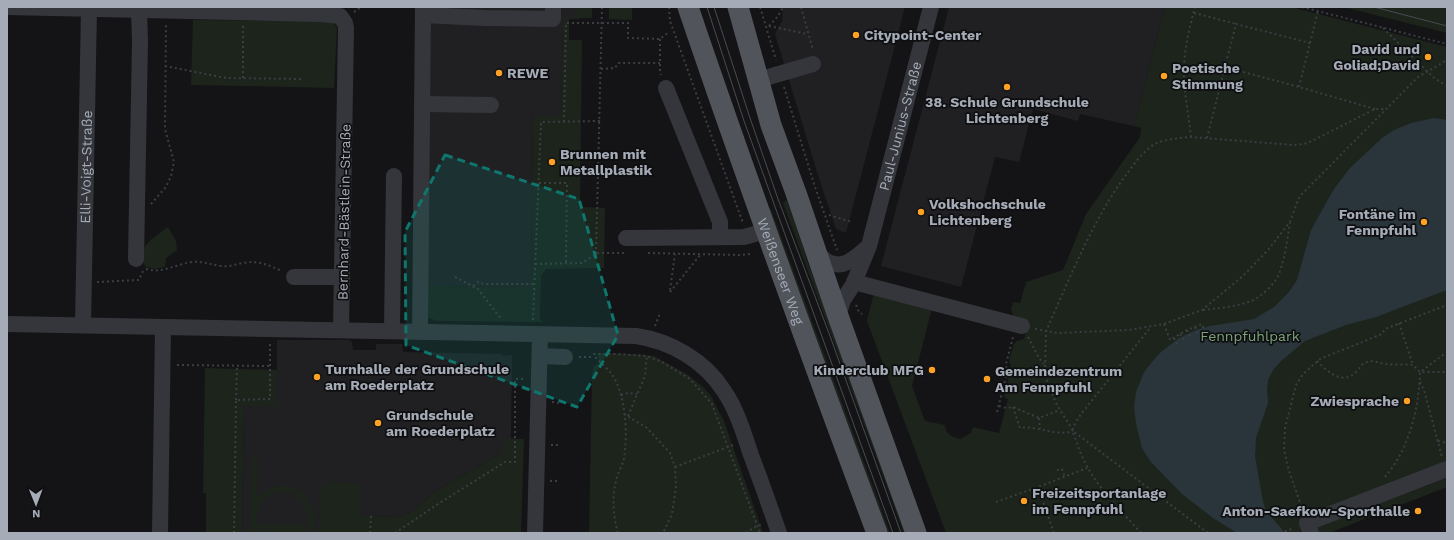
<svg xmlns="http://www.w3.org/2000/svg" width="1454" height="540" viewBox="0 0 1454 540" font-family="'Work Sans',sans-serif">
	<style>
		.built { fill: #202023 }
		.green { fill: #1c241c }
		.water { fill: #2a353b }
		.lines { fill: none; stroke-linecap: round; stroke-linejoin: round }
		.path { stroke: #3b3e42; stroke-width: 2; stroke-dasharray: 2 3; stroke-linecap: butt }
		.minor { stroke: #35363b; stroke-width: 16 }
		.major { stroke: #51545b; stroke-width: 21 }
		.tram { stroke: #484b50; stroke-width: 1 }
		.marked { fill: #0f766e; fill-opacity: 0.2; stroke: #0f766e; stroke-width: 3; stroke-dasharray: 8 5; stroke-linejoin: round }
		.poi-dot { fill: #fda225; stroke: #0f0f11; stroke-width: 1.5 }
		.labels { text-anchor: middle; stroke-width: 3.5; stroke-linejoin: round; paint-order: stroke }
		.poi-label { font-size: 14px; font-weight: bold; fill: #a5acb7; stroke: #0f0f11; text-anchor: start }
		.street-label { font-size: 14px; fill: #a5acb7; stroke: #0f0f11 }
		.park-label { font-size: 14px; fill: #7ca47b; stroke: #0f0f11 }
	</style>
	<rect width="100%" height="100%" fill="#141416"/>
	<!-- built -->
	<g class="built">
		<path d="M429 7H579V19H563L561 116H533L531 287 425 286Z"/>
		<path d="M783 7H905L846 233 836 229 817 172 775 34 782 21Z"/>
		<path d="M949 7H1165L1134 126 1080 114 1078 121 1033 109 1019 162 995 157 961 287 881 266Z"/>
		<path d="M277 340H349L352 342 353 350H376V344H402L403 352 502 354 503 356 512 355 511 439H503V452L434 492 416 509 399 517 360 516 359 533H242L244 406H277Z"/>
	</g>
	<!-- green -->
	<g class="green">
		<rect x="577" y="7" width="15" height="11"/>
		<path d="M609 7H632V20L609 19Z"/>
		<path d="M1165 7H1291L1447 47V473L1320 522 1314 533H946L867 321 874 293 932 308 912 386 925 421 945 425C945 434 952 437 960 439L971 433 973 427 999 433 1008 399 1004 397 1011 367 1009 360 1014 344 1017 341 1024 339 1028 322 1014 317 1011 309 1013 302 1020 303 1026 282 1063 270 1086 214 1140 137 1141 128 1134 126Z"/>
		<path d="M1343 7H1447V33Z"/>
		<path d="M569 18V40H582L580 207 605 208 604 268 546 269 541 276 540 319 543 322 438 321 425 317V286L531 287 533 116H561L563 19Z"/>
		<path d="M193 20 332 21 337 27 334 88 191 85Z"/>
		<path d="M787 200 797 227 806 257 907 533H904L783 203Z"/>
		<path d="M769 208 771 210 890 533H886L766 209Z"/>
		<path d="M168 227 176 241 177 250 166 258 165 267 155 269 146 267C132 249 156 236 168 227Z"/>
		<path d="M598 353 634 354 654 356 687 374 703 387 711 396 724 421 763 533H578L589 532 592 373 594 366 599 363Z"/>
		<path d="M205 368 277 370V407L244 406 242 533H206V493H203Z"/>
		<path d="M503 438 524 439 521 533H319L320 492 324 485 329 482 361 483 360 516 399 517 416 509 434 492 503 452Z"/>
		<path d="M252 457 258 458 257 497C261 494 265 490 270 488 287 480 307 491 313 508 315 516 314 525 314 533H307C308 524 309 514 304 505 294 486 267 490 259 508 256 516 257 525 256 533H249Z"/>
		<path d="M1447 478V487L1329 533H1315L1318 526Z"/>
		<path d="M258 523 306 525 305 533H258Z"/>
	</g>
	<!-- water -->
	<path class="water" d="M1434 118 1447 120V290L1376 317 1346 325 1305 341 1281 361 1273 370 1268 380 1267 389 1268 403 1256 438 1255 456 1263 502 1266 511 1281 528 1284 533H1237L1213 518 1182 494 1150 461 1142 448 1136 424 1134 407 1136 392 1144 372 1152 362 1161 352 1179 338 1196 330 1210 326 1254 319 1274 307 1289 292 1297 280 1311 230 1334 189 1350 168 1382 138 1394 130 1411 123Z"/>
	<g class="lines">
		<!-- path -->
		<g class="path">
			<path d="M669 7 670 21 743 223"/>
			<path d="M760 7 776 60"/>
			<path d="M801 7 813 50"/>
			<path d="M1302 7 1447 44"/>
			<path d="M354 12 361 7"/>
			<path d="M1194 13 1236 24"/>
			<path d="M769 26 807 34"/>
			<path d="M769 26 778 16 783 7"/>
			<path d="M1383 28 1434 78 1447 86"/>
			<path d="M660 39V71L661 75"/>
			<path d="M1310 43 1318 11"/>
			<path d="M165 66 226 78 301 79"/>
			<path d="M601 69 615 68 618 63H660"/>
			<path d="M243 78V25"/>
			<path d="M784 87 815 187 837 250"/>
			<path d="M1299 87 1310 43 1236 24 1225 67 1299 87 1375 109"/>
			<path d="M564 122 566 23H628V38L660 39 669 32"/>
			<path d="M1191 137C1189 118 1185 98 1184 78 1183 54 1189 29 1195 7"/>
			<path d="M1207 138 1225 67"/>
			<path d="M539 183H567L566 264"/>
			<path d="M151 204 166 187 171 176 174 162 165 129 166 24"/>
			<path d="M829 215 852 222"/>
			<path d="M648 253 739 255 751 254"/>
			<path d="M596 254 602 7"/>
			<path d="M535 264 582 263 598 253H624"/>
			<path d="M146 269C162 274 176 264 192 262 203 261 211 265 222 266 229 267 236 264 243 263 258 260 268 265 282 271"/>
			<path d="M455 277 478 289 502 320"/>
			<path d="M97 282 139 280 143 271"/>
			<path d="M473 286 478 282 484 284H535"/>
			<path d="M670 290 675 254"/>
			<path d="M670 292 701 254"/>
			<path d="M856 305 859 312 862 314"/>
			<path d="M1203 310C1219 308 1236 307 1251 301 1260 298 1276 283 1279 274 1285 258 1287 240 1290 223"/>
			<path d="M533 320 541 122 600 121"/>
			<path d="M1399 323 1413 365"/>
			<path d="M1164 324 1170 340 1187 330 1202 324 1205 332"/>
			<path d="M655 326 660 313"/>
			<path d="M1195 327 1198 335"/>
			<path d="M1035 329 1057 333 1129 330 1164 324 1202 310 1243 276 1268 250 1290 222 1298 200 1301 195 1418 77 1447 60"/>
			<path d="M1187 330 1191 339"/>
			<path d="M1180 334 1185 342"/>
			<path d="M1028 337 1039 358 1044 364"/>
			<path d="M1174 338 1178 346"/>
			<path d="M579 357H594"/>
			<path d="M1317 361C1327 371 1342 386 1356 372 1360 368 1362 363 1367 362 1374 360 1379 363 1385 364 1394 365 1404 364 1413 365L1420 372H1447"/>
			<path d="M177 365 270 366"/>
			<path d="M1420 382 1424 390 1442 457"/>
			<path d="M621 395 628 393 637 394"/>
			<path d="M236 400 237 366"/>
			<path d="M552 402 559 403"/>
			<path d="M999 406 1006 408 1013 407 1039 418 1060 410"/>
			<path d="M1013 407 1020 428C1040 425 1053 437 1073 431"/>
			<path d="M997 412 1007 373 1006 364 1013 337"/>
			<path d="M624 414 647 428 670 453 675 467 676 487 672 514 663 533"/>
			<path d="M628 416 645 376 647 355"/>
			<path d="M1039 418 1040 429"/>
			<path d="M1438 441 1447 443"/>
			<path d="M551 445H558"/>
			<path d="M675 467 733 445"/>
			<path d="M1057 470 1062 469 1065 478"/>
			<path d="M1385 477C1409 449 1419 409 1420 372L1447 352"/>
			<path d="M550 481H557"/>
			<path d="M996 502 1038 487"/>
			<path d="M1303 511 1289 471 1284 450 1285 428 1296 385 1303 374 1320 359 1382 334 1385 329 1447 305"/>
			<path d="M234 533 236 400 270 399V342"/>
			<path d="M370 533 371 516"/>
			<path d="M395 533 438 504 505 462H515V379H525"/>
			<path d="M618 533C613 517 612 497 616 481 617 473 623 466 624 458 628 435 626 391 610 372 606 367 600 362 595 357L594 354H616L647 356 662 362 690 379 712 404 760 533"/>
			<path d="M746 533 753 528 762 524"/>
			<path d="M1054 533 1038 487 1087 468"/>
			<path d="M1141 533C1116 505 1088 479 1077 443 1076 439 1073 435 1073 431 1073 425 1078 419 1081 414L1150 328"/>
			<path d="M1208 533 1073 431 1057 405 1048 384 1045 372 1046 332 1050 322C1073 271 1093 220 1126 175 1134 164 1143 151 1155 144 1165 139 1180 138 1191 137L1293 145 1304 144 1312 141 1375 109H1387"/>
			<path d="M1280 533 1294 528"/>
		</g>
		<!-- minor -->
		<g class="minor">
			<path d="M7 7 322 14 340 16 345 23 346 28 341 330"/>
			<path d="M423 15 486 18 553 19V7"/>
			<path d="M758 80 813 64"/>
			<path d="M666 88 720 222V237"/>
			<path d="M422 104 491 105"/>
			<path d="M626 238 744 237 766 231"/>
			<path d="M818 254C822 257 826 262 831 263 846 269 858 255 868 247"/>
			<path d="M136 259 140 41 139 11"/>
			<path d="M294 277H342"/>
			<path d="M854 282 1022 326"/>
			<path id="s1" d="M838 316 843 300 853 285 869 246 931 7"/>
			<path d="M7 324 636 336C671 341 705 361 724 391 737 410 744 434 751 455 761 481 770 507 779 533"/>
			<path id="s2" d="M83 325 89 9"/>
			<path d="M392 331 394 176"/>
			<path d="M420 332 423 7"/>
			<path d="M540 356 565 357"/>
			<path d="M160 533 163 327"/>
			<path d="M535 533 540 335"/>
			<path d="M1311 533 1307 523 1447 469"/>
		</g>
		<!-- major -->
		<g class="major">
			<path id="s3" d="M688 7C748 184 812 359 877 533"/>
			<path d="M738 7 771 125 796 193 838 316 916 533"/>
		</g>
		<!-- tram -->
		<g class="tram">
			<path d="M707 7 744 121 893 533"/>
			<path d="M714 7 750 118 778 199 830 336 901 533"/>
			<path d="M1374 7 1447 26"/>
		</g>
	</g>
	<!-- marked area -->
	<path class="marked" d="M445 155 579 199 618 335 577 407 406 345 405 232Z"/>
	<!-- markers -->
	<g class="poi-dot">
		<circle cx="856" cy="35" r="4"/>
		<circle cx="1428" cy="57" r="4"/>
		<circle cx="499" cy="73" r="4"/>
		<circle cx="1164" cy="76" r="4"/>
		<circle cx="1007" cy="87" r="4"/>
		<circle cx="552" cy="162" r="4"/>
		<circle cx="921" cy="212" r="4"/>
		<circle cx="1424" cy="222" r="4"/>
		<circle cx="932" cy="370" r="4"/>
		<circle cx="317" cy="377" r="4"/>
		<circle cx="987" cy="379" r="4"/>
		<circle cx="1407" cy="401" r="4"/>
		<circle cx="378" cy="423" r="4"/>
		<circle cx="1024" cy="501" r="4"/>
		<circle cx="1418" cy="511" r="4"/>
	</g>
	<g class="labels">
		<!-- poi labels -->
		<g class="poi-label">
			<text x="864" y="40">Citypoint-Center</text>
			<text x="1420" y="54" text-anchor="end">David und<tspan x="1420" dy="16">Goliad;David</tspan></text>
			<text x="1172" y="73">Poetische<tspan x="1172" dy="16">Stimmung</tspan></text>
			<text x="507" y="78">REWE</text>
			<text x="1007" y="107" text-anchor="middle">38. Schule Grundschule<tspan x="1007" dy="16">Lichtenberg</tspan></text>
			<text x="560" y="159">Brunnen mit<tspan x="560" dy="16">Metallplastik</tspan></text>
			<text x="929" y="209">Volkshochschule<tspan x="929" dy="16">Lichtenberg</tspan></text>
			<text x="1416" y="219" text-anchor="end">Fontäne im<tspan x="1416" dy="16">Fennpfuhl</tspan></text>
			<text x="325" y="374">Turnhalle der Grundschule<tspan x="325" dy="16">am Roederplatz</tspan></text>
			<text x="924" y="375" text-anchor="end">Kinderclub MFG</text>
			<text x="995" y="376">Gemeindezentrum<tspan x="995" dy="16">Am Fennpfuhl</tspan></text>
			<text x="1399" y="406" text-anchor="end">Zwiesprache</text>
			<text x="386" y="420">Grundschule<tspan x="386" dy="16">am Roederplatz</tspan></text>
			<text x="1032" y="498">Freizeitsportanlage<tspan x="1032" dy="16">im Fennpfuhl</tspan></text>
			<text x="1410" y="516" text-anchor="end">Anton-Saefkow-Sporthalle</text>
		</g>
		<!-- street labels -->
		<g class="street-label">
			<text dy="5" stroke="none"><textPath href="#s1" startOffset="201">Paul-Junius-Straße</textPath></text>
			<text dy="5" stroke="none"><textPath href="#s2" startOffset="158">Elli-Voigt-Straße</textPath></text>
			<text transform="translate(344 212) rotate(-89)" y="5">Bernhard-Bästlein-Straße</text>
			<text dy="5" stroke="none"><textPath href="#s3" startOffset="280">Weißenseer Weg</textPath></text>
		</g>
		<!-- park labels -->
		<g class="park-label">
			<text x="1250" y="341">Fennpfuhlpark</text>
		</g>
	</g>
	<!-- border -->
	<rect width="1454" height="540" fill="none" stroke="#a5acb7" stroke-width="16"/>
	<!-- north arrow -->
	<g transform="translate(36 504) rotate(179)" stroke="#0f0f11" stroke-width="3" paint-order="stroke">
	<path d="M0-3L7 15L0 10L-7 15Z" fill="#a5acb7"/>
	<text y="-6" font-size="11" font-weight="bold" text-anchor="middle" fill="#a5acb7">N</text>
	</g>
</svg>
